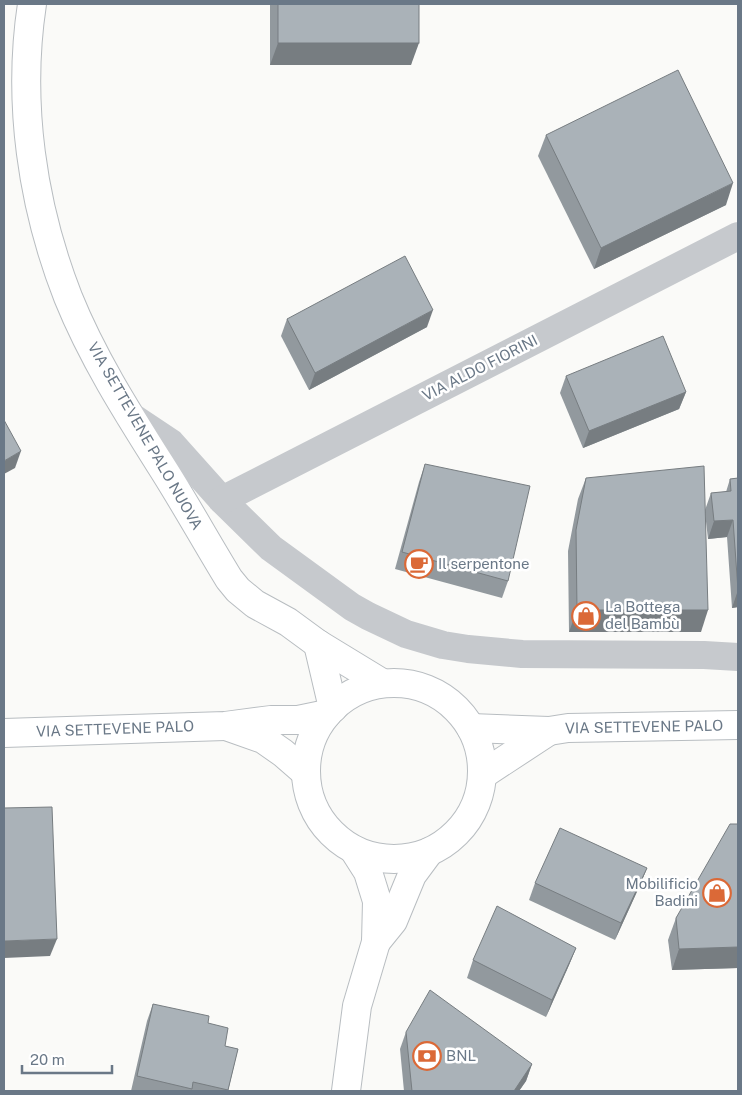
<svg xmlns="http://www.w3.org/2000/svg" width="742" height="1095" viewBox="0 0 742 1095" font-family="'Public Sans',sans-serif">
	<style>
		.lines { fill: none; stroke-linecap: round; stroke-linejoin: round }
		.secondary-casing { stroke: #b8bdc1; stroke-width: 30 }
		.street { stroke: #c6c9cd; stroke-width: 28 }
		.secondary { stroke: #fff; stroke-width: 28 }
		.wall { fill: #92999e }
		.shaded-wall { fill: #777d81 }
		.building { fill: #aab2b8; stroke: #777d81 }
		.labels { text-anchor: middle; stroke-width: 5; stroke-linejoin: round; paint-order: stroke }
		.street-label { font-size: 15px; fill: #6a7887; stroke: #fff }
		.poi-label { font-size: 15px; fill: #6a7887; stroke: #fff; text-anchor: start }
	</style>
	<rect width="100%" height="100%" fill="#fafaf8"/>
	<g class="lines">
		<defs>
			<g id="secondary">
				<path d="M32 4C17 102 32 205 68 297 93 359 129 415 165 472 187 507 207 543 229 579L238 590 255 604 288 622 318 644 382 683"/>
				<path d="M318 644 333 708"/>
				<circle cx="394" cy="771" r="88"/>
				<path d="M229 727 263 739 283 753 306 773"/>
				<path d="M471 728 549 731 568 728 738 725"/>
				<path d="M4 733 225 726 271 720H298L327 714"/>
				<path d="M482 775 549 731"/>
				<path d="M376 942 393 921 412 875 429 852"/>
				<path d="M346 1091 357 1006 376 942 377 901 368 872 354 850"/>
			</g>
		</defs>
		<!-- secondary casing -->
		<use href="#secondary" class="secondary-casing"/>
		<!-- street -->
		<g class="street">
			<path d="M129 415 171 443 222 500 271 548 352 607 368 616 406 634 443 645 468 649 522 654 704 655 738 657"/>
			<path d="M222 500 738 236"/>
		</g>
		<!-- secondary -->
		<use href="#secondary" class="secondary"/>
	</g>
	<!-- wall -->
	<g class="wall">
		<path d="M270 4H419L411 65H270Z"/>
		<path d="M546 135 726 205 594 269 538 156Z"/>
		<path d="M287 319 427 327 309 390 281 336Z"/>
		<path d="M566 376 686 392 679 409 583 448 560 393Z"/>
		<path d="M425 464 508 581 502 598 395 569 419 482Z"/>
		<path d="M586 478 705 510 711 493 726 492 730 479 738 478V607L732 608 727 537 708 539 705 513 701 632H569L568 551 578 499Z"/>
		<path d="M738 824V968L672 970 668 940 676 918Z"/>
		<path d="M647 868 640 885 615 940 529 900 535 883Z"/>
		<path d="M576 948 569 965 546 1017 467 978 473 960Z"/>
		<path d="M153 1004 208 1023 225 1046 238 1049 228 1091H131L147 1021Z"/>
		<path d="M406 1032 532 1064 526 1081 519 1091H404L400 1049Z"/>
	</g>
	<!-- shaded-wall -->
	<g class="shaded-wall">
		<path d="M278 43H419L411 65H270Z"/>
		<path d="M733 183 726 205 594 269 601 248Z"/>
		<path d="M433 310 427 327 309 390 315 373Z"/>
		<path d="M686 392 679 409 583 448 589 431Z"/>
		<path d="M21 451 15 468 4 474V461Z"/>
		<path d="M733 520 727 537 708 539 714 521Z"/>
		<path d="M738 590V607L732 608Z"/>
		<path d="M577 610H708L701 632H569Z"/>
		<path d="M647 868 640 885 615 940 621 923Z"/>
		<path d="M57 939 50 956 4 958V941Z"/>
		<path d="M738 947V968L672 970 679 949Z"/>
		<path d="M576 948 569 965 546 1017 552 1000Z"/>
		<path d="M532 1064 526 1081 519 1091H514Z"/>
	</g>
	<!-- building -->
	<g class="building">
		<rect x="278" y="4" width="141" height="39"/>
		<path d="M678 70 733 183 601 248 546 135Z"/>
		<path d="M405 256 433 310 315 373 287 319Z"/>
		<path d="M663 336 686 392 589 431 566 376Z"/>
		<path d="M4 420 21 451 4 461Z"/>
		<path d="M425 464 530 486 508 581 402 552Z"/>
		<path d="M704 466 708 610H577L576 530 586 478Z"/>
		<path d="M738 478V590L733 520 714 521 711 493 731 491 730 479Z"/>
		<path d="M52 807 57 939 4 941V808Z"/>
		<path d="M730 824H738V947L679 949 676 918Z"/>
		<path d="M560 828 647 868 621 923 535 883Z"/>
		<path d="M497 906 576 948 552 1000 473 960Z"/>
		<path d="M430 990 532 1064 514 1091H412L406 1032Z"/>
		<path d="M153 1004 209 1016 208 1023 228 1028 225 1046 238 1049 228 1090 193 1082 192 1089 137 1076Z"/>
	</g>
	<!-- icons -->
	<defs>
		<symbol id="cafe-ring" viewBox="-11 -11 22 22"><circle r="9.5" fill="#fff" stroke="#db6937" stroke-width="1.5"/><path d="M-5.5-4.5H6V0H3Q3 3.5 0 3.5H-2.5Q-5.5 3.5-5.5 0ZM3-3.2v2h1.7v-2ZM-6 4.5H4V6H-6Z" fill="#db6937"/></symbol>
		<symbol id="shop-ring" viewBox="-11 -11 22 22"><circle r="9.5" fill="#fff" stroke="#db6937" stroke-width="1.5"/><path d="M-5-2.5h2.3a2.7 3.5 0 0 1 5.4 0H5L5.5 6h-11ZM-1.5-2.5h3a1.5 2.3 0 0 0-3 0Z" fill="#db6937"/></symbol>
		<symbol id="bank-ring" viewBox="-11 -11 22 22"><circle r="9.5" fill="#fff" stroke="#db6937" stroke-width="1.5"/><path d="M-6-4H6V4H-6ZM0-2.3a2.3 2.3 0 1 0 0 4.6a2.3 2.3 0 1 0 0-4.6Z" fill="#db6937"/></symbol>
	</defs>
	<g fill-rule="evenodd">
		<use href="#cafe-ring" x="403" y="548" width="32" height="32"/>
		<use href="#shop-ring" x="570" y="600" width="32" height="32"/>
		<use href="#shop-ring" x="701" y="877" width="32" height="32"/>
		<use href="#bank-ring" x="411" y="1040" width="32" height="32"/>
	</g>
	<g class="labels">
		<!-- street labels -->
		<g class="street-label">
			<text transform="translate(480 368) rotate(-27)" y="5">VIA ALDO FIORINI</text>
			<text transform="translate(145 436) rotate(60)" y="5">VIA SETTEVENE PALO NUOVA</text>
			<text transform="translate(644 727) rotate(-1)" y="5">VIA SETTEVENE PALO</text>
			<text transform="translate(115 729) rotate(-2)" y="5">VIA SETTEVENE PALO</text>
		</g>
		<!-- poi labels -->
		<g class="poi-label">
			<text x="438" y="569">Il serpentone</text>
			<text x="605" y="612">La Bottega<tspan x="605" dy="17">del Bambù</tspan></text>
			<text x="698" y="889" text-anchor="end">Mobilificio<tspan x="698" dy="17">Badini</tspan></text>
			<text x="446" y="1061">BNL</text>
		</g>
	</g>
	<!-- border -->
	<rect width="742" height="1095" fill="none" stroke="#6a7887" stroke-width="10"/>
	<!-- scale -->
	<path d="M22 1065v8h90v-8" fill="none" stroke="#6a7887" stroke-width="2.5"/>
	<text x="30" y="1065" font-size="15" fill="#6a7887" stroke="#ffffff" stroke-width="4" paint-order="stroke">20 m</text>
</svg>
